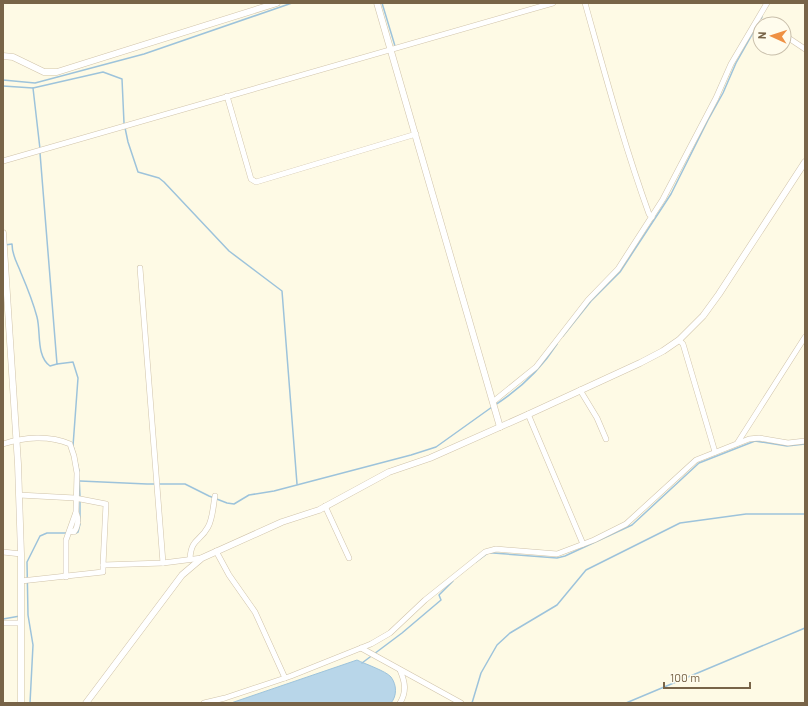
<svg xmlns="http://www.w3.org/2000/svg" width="808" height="706" viewBox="0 0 808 706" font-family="Barlow,sans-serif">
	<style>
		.water { fill: #b8d6e9; stroke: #9dc3db }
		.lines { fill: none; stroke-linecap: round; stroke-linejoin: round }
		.stream { stroke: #9dc3db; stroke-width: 1.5 }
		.minor-casing { stroke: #d0c3aa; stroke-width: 6 }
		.tertiary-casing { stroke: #d0c3aa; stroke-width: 7 }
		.minor { stroke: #fff; stroke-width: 5 }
		.tertiary { stroke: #fff; stroke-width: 6 }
	</style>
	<rect width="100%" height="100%" fill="#fefae5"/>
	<!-- water -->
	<path class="water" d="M357 660C365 664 386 671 391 677 397 685 397 696 391 703H231Z"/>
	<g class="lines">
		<!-- stream -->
		<g class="stream">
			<path d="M382 3 395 46"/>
			<path d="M3 80 35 83 144 54 292 3"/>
			<path d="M3 86 33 88 103 72 122 79 124 123 128 142 138 172 159 178 164 182 229 251 282 291 297 484"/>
			<path d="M33 88 40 149"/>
			<path d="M40 153 57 364 73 362 78 378 73 446 79 471"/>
			<path d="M5 245 12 244C12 256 17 262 21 273 27 287 33 302 37 317 41 332 36 356 50 366L57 364"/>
			<path d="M563 336 591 301 620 272 671 194 708 120 723 93 736 63 762 17"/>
			<path d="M495 405C520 389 541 369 557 344"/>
			<path d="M79 474 80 497"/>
			<path d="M80 481 147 484H185L209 496 227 503 234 504 249 495 274 491 411 455 436 447 492 407"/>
			<path d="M80 521V500"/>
			<path d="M76 533 78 532 80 524"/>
			<path d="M476 562 488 553H493L557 558 565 556 632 525 699 463 755 441 787 446 805 444"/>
			<path d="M3 619 20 616"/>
			<path d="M362 663 402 633 441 600 439 595 453 581"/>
			<path d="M30 703 33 645 28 615 27 562 40 536 47 533H67"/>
			<path d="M472 703 481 673 497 645 510 633 557 605 586 570 680 523 746 514H805"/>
			<path d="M626 703 805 628"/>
		</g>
		<defs>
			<g id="minor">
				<path d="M585 3C605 74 624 145 649 214L652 217"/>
				<path d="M762 22 765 24"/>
				<path d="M784 35 805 49"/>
				<path d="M227 96 251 179 256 182 416 134"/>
				<path d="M3 161 553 3"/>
				<path d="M140 268 163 563"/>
				<path d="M679 340 683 344 715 452"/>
				<path d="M580 390 597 418 606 439"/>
				<path d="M494 401 536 367 588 300 618 269 663 199 716 98 731 64 767 3"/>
				<path d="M528 414 583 544"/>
				<path d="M738 442 805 337"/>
				<path d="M3 444C24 437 49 435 70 444L74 456 77 473 76 512 66 540V577"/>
				<path d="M19 495 75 498 106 504 103 565"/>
				<path d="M325 506 349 558"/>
				<path d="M70 531 74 532C78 527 79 518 76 513"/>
				<path d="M216 551 229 575 255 612 285 678"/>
				<path d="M3 552 21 554"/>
				<path d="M190 559C191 538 200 542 208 527 213 518 213 506 215 496"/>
				<path d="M21 581 103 572V565L163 563 202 558"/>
				<path d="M3 623H20"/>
				<path d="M361 648 461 703"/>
				<path d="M400 670C405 682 407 691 400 703"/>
				<path d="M204 703 225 698 291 676 371 644 390 633 425 600 485 552 496 549 557 554 594 540 626 524 696 460 749 439 759 438 788 443 805 441"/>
			</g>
			<g id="tertiary">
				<path d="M377 3 500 427"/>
				<path d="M3 56 13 57 44 72H57L277 3"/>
				<path d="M3 233 18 464 21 554V703"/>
				<path d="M86 703 182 575 202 558 282 522 319 510 389 472 430 458 527 415 640 363 663 351 679 340 703 316 719 294 805 162"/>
			</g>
		</defs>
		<!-- minor casing -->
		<use href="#minor" class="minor-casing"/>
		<!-- tertiary casing -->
		<use href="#tertiary" class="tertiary-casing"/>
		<!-- minor -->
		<use href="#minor" class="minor"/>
		<!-- tertiary -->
		<use href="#tertiary" class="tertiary"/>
	</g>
	<!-- border -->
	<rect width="808" height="706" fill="none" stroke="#786448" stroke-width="8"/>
	<!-- north arrow -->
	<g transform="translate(772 36) rotate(273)"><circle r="19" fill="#fffced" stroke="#c9bfab"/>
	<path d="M0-3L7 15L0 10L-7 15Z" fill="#ef9143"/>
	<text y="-6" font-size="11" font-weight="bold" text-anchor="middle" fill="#786448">N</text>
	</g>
	<!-- scale -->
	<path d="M664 682v6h86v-6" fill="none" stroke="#786448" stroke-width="2"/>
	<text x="670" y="682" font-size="12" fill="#786448" stroke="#fffced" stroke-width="3" paint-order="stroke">100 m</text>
</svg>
